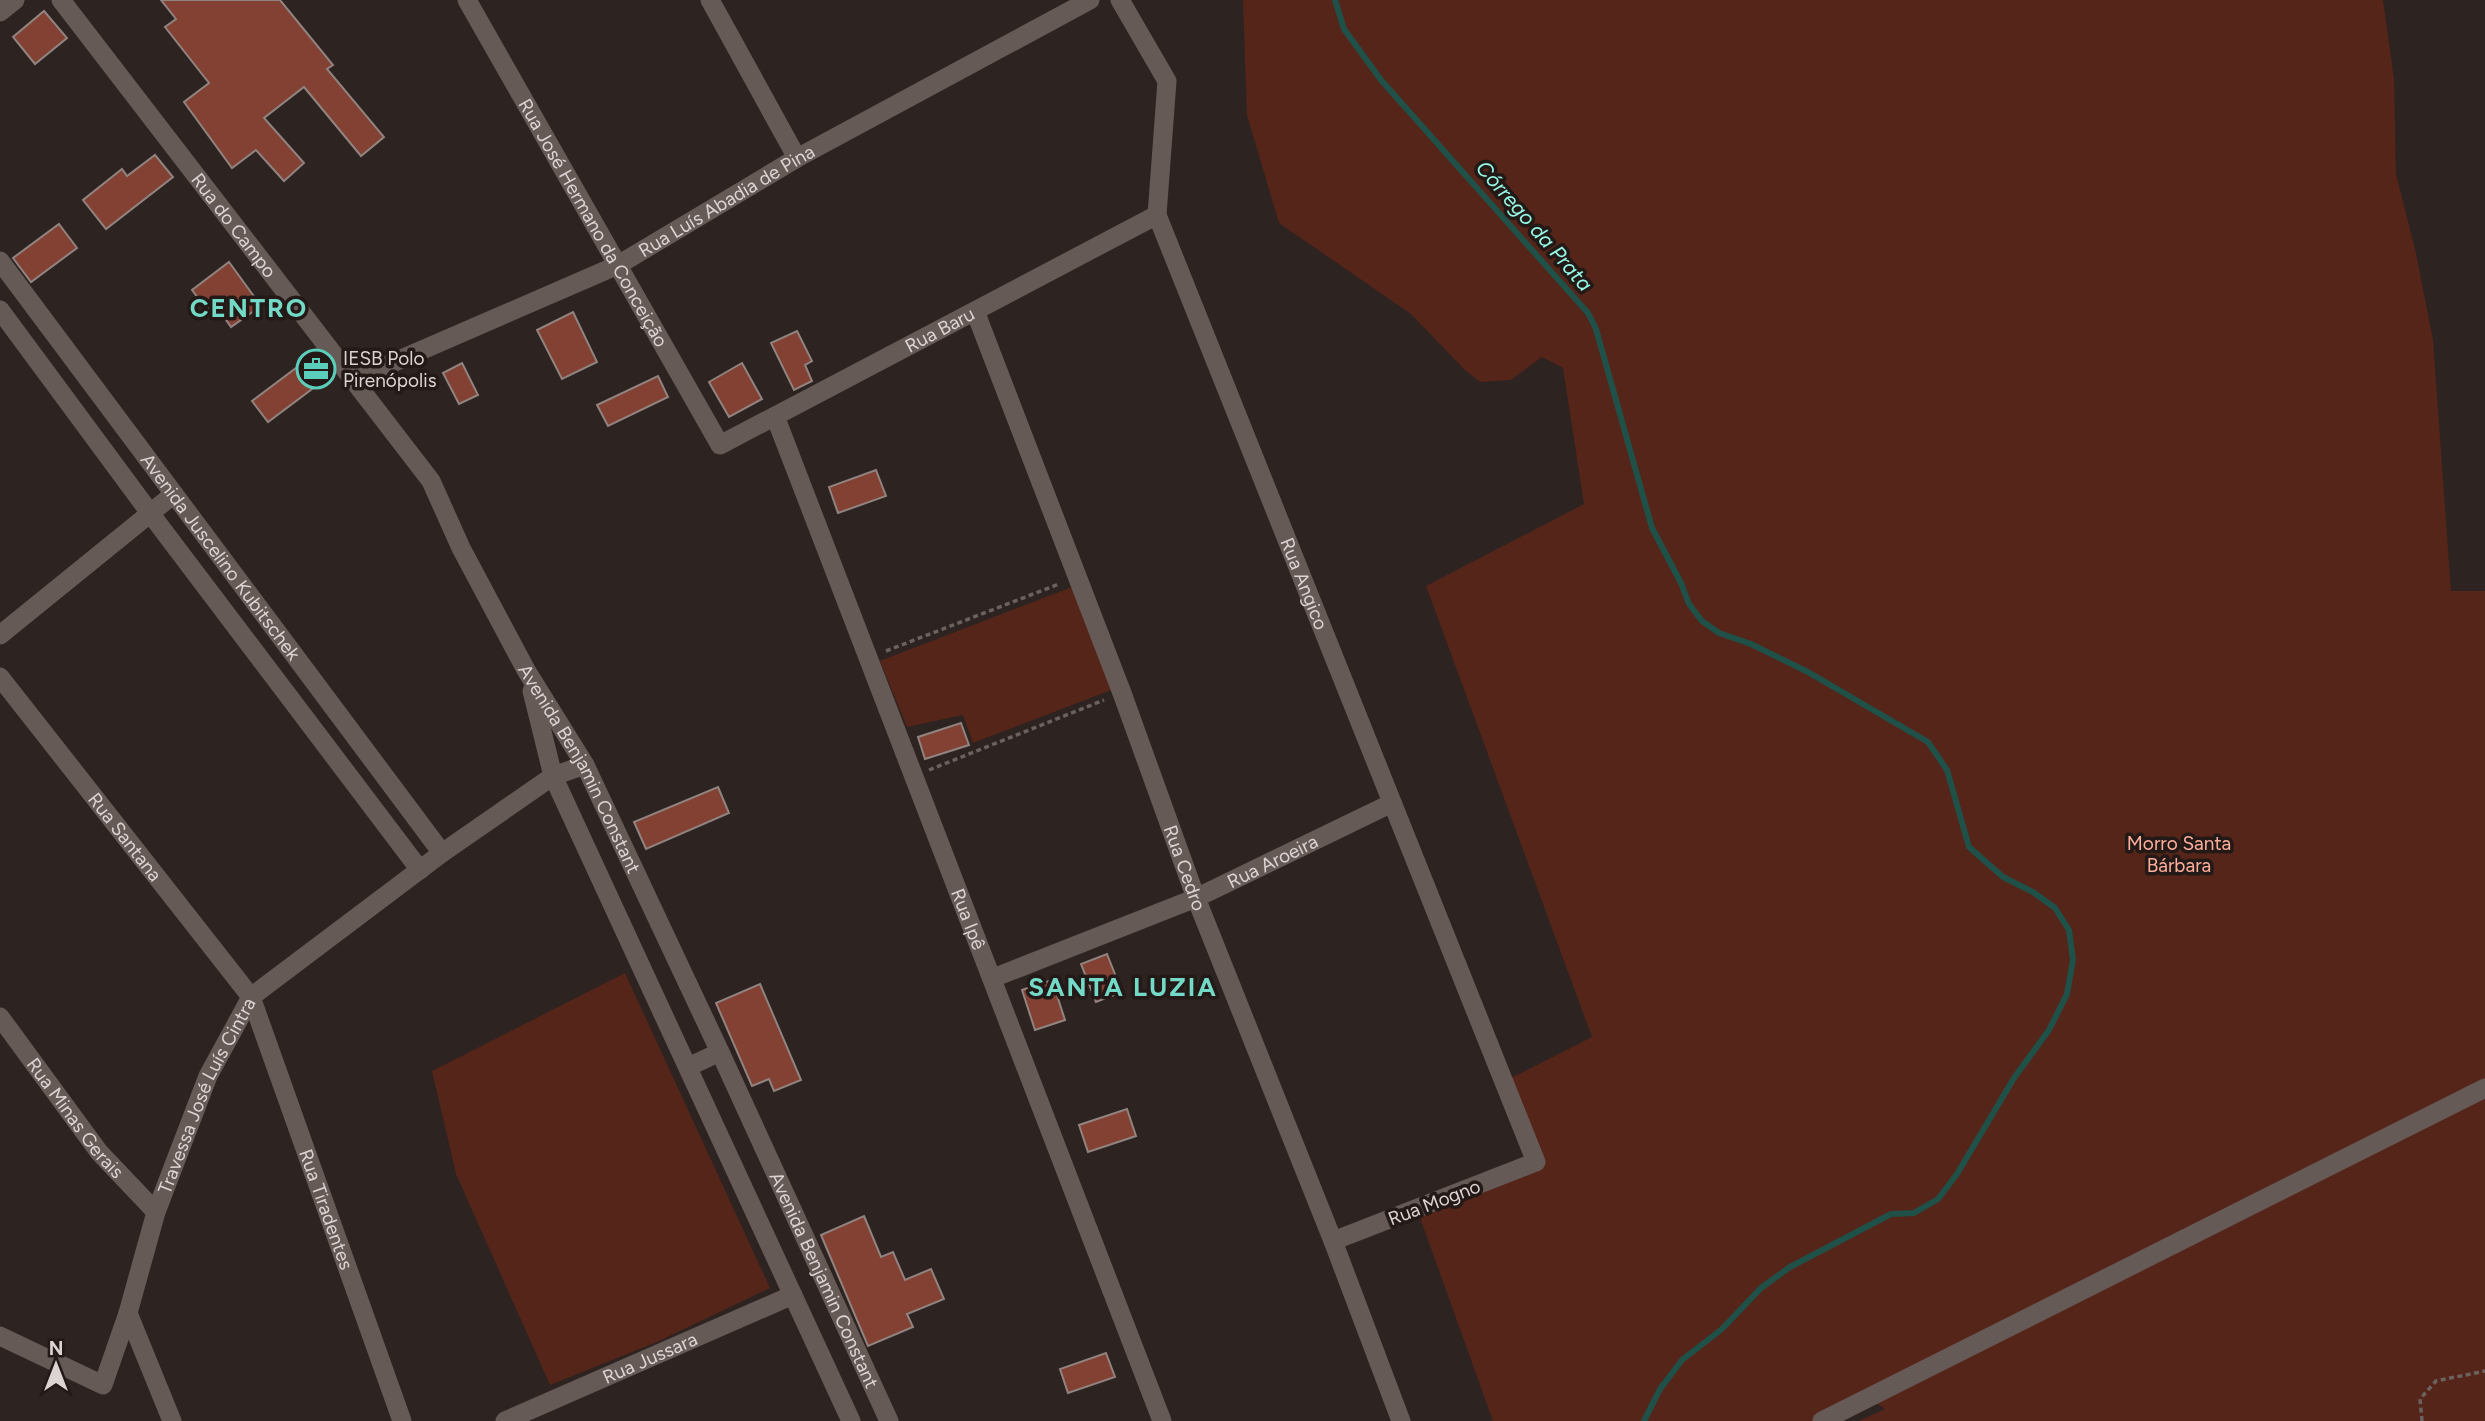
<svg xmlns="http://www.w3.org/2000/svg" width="2485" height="1421" viewBox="0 0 2485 1421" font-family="Figtree,sans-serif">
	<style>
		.green { fill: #55251a }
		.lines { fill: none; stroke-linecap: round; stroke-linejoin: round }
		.stream { stroke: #1f5149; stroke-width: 6 }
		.building { fill: #824132; stroke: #908380; stroke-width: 2 }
		.path { stroke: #6b625f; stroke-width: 3.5; stroke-dasharray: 5 3.5; stroke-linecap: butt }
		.minor { stroke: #665a57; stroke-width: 19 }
		.tertiary { stroke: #665a57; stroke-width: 19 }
		.secondary { stroke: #665a57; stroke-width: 19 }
		.labels { text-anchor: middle; stroke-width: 7; stroke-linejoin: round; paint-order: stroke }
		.street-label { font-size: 19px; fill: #dcd4d3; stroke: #231917 }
		.poi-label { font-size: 19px; fill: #dcd4d3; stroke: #231917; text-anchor: start }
		.park-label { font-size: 19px; fill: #ffaf9c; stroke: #231917 }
		.water-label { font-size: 21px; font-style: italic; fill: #96fae7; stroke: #231917 }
		.district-label { font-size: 26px; font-weight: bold; letter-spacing: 2px; fill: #74dac8; stroke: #231917 }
	</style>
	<rect width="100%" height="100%" fill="#2d2320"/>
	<!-- green -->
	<g class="green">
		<path d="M1243 0H2383L2394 79 2396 174 2416 253 2433 340 2451 591H2485V1421H1859L1885 1409 1867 1397 1818 1421H1493L1419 1215 1543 1163 1509 1079 1592 1037 1426 586 1584 504 1563 368 1542 357 1511 380 1480 382 1465 370 1411 314 1279 223 1247 115Z"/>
		<path d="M1072 587 1114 689 973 743 963 715 907 727 880 661Z"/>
		<path d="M625 973 770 1288 657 1342 550 1385 456 1174 432 1071Z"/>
	</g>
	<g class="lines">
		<!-- stream -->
		<path class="stream" d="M1335 0 1344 29 1381 80 1588 313 1596 329 1652 528 1681 583 1689 604 1702 621 1719 633 1751 644 1808 672 1928 742 1947 770 1969 847 2003 877 2033 892 2055 908 2069 930 2073 960 2067 994 2049 1030 2014 1078 1957 1174 1938 1199 1914 1213 1891 1214 1790 1267 1761 1288 1722 1329 1682 1360 1660 1389 1644 1421"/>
	</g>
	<!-- building -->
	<g class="building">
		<path d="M161 0H280L333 65 327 69 384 137 361 156 304 87 264 118 304 163 284 181 256 150 232 168 184 102 209 83 165 27 176 19Z"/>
		<path d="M44 11 67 38 35 64 13 37Z"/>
		<path d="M155 155 173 177 106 229 83 200 122 169 127 176Z"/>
		<path d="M59 224 77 248 31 282 13 258Z"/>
		<path d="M229 262 261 306 231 327 215 304 207 310 192 290Z"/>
		<path d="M573 312 597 362 562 379 537 330Z"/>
		<path d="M797 331 812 361 805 365 812 381 794 390 771 343Z"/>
		<path d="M316 353 332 374 268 422 252 401Z"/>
		<path d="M462 363 478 395 459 404 443 373Z"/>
		<path d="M742 363 762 399 729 417 709 382Z"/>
		<path d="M658 376 668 397 608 426 597 405Z"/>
		<path d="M876 470 886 496 838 513 829 487Z"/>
		<path d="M961 723 969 745 925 759 918 737Z"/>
		<path d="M718 787 729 813 646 849 634 822Z"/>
		<path d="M1107 954 1122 992 1096 1002 1081 964Z"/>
		<path d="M1052 980 1065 1020 1035 1030 1022 990Z"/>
		<path d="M760 984 801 1080 774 1091 769 1079 752 1086 716 1003Z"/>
		<path d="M1127 1109 1136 1136 1088 1152 1079 1125Z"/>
		<path d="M864 1216 881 1257 893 1252 905 1280 931 1269 944 1299 907 1314 913 1327 868 1346 821 1235Z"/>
		<path d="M1106 1353 1115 1377 1068 1393 1060 1369Z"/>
	</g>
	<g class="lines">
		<!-- path -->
		<g class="path">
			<path d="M886 651 1059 584"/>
			<path d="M929 770 1104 700"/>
			<path d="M2422 1421 2420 1399 2436 1381 2485 1371"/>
		</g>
		<!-- minor -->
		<g class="minor">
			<path id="s1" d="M467 0 720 445 1157 215"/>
			<path d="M710 0 797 158"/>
			<path id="s2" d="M1120 0 1167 81 1157 215 1536 1162 1333 1241"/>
			<path d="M0 12 15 0"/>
			<path id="s3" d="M0 261 442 853"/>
			<path d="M0 310 150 513 420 870"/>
			<path id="s4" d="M975 311 1122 693 1196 898 1333 1241 1401 1421"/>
			<path id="s5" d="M353 380 618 265 797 158 1090 0"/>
			<path id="s6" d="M775 416 1162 1421"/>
			<path d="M0 635 174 494"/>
			<path id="s7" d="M0 677 251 997 402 1421"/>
			<path id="s8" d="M993 978 1196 898 1392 803"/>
			<path id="s9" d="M0 1017 99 1152 156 1212"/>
			<path d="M128 1313 172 1421"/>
			<path id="s10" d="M0 1336 103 1385 128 1313 156 1212 208 1076 251 997 442 853 553 776 585 765"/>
			<path id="s11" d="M505 1421 793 1295"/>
		</g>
		<!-- tertiary -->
		<g class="tertiary">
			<path id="s12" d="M61 0 431 481 461 548 526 670 585 765 720 1052 889 1421"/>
			<path d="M532 691 553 776 851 1421"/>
			<path d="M688 1067 720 1052"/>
		</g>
		<!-- secondary -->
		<path class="secondary" d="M1822 1421 2485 1088"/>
	</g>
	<!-- icons -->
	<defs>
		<symbol id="office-ring" viewBox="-11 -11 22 22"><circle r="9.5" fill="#231917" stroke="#5bcebb" stroke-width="1.5"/><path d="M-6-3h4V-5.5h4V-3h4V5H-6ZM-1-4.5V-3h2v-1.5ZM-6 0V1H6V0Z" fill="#5bcebb"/></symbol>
	</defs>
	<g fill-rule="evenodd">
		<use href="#office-ring" x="294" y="347" width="44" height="44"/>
	</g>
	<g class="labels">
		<!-- street labels -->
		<g class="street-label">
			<text dy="7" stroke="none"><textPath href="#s5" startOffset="415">Rua Luís Abadia de Pina</textPath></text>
			<text dy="7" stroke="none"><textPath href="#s1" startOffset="256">Rua José Hermano da Conceição</textPath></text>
			<text dy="7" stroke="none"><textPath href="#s12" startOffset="284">Rua do Campo</textPath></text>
			<text dy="7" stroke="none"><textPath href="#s1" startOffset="760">Rua Baru</textPath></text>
			<text dy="7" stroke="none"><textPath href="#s3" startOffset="369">Avenida Juscelino Kubitschek</textPath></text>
			<text dy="7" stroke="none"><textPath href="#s2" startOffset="625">Rua Angico</textPath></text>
			<text dy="7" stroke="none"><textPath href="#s12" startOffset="931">Avenida Benjamin Constant</textPath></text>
			<text dy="7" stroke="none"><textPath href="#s7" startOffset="203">Rua Santana</textPath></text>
			<text dy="7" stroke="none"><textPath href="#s8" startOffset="303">Rua Aroeira</textPath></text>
			<text dy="7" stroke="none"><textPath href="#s4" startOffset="595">Rua Cedro</textPath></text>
			<text dy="7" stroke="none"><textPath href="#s6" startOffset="539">Rua Ipê</textPath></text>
			<text dy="7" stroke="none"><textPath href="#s10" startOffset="422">Travessa José Luís Cintra</textPath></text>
			<text dy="7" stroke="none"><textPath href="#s9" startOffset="126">Rua Minas Gerais</textPath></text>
			<text transform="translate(1434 1202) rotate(-21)" y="7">Rua Mogno</text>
			<text dy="7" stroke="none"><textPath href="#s7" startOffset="632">Rua Tiradentes</textPath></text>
			<text dy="7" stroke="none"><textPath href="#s12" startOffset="1498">Avenida Benjamin Constant</textPath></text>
			<text dy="7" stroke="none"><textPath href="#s11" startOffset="158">Rua Jussara</textPath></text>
		</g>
		<!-- poi labels -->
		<g class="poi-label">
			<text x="343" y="365">IESB Polo<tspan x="343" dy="22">Pirenópolis</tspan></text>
		</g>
		<!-- park labels -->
		<g class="park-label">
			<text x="2179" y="850">Morro Santa<tspan x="2179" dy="22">Bárbara</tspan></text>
		</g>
		<!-- water labels -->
		<g class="water-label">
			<text transform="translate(1534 226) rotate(49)" y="7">Córrego da Prata</text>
		</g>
		<!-- district labels -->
		<g class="district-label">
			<text x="249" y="317">CENTRO</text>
			<text x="1123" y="996">SANTA LUZIA</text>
		</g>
	</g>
	<!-- north arrow -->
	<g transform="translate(56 1365)" stroke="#231917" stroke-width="5" paint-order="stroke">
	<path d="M0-5L12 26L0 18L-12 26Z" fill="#dcd4d3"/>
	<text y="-10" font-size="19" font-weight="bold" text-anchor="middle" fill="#dcd4d3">N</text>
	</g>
</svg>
